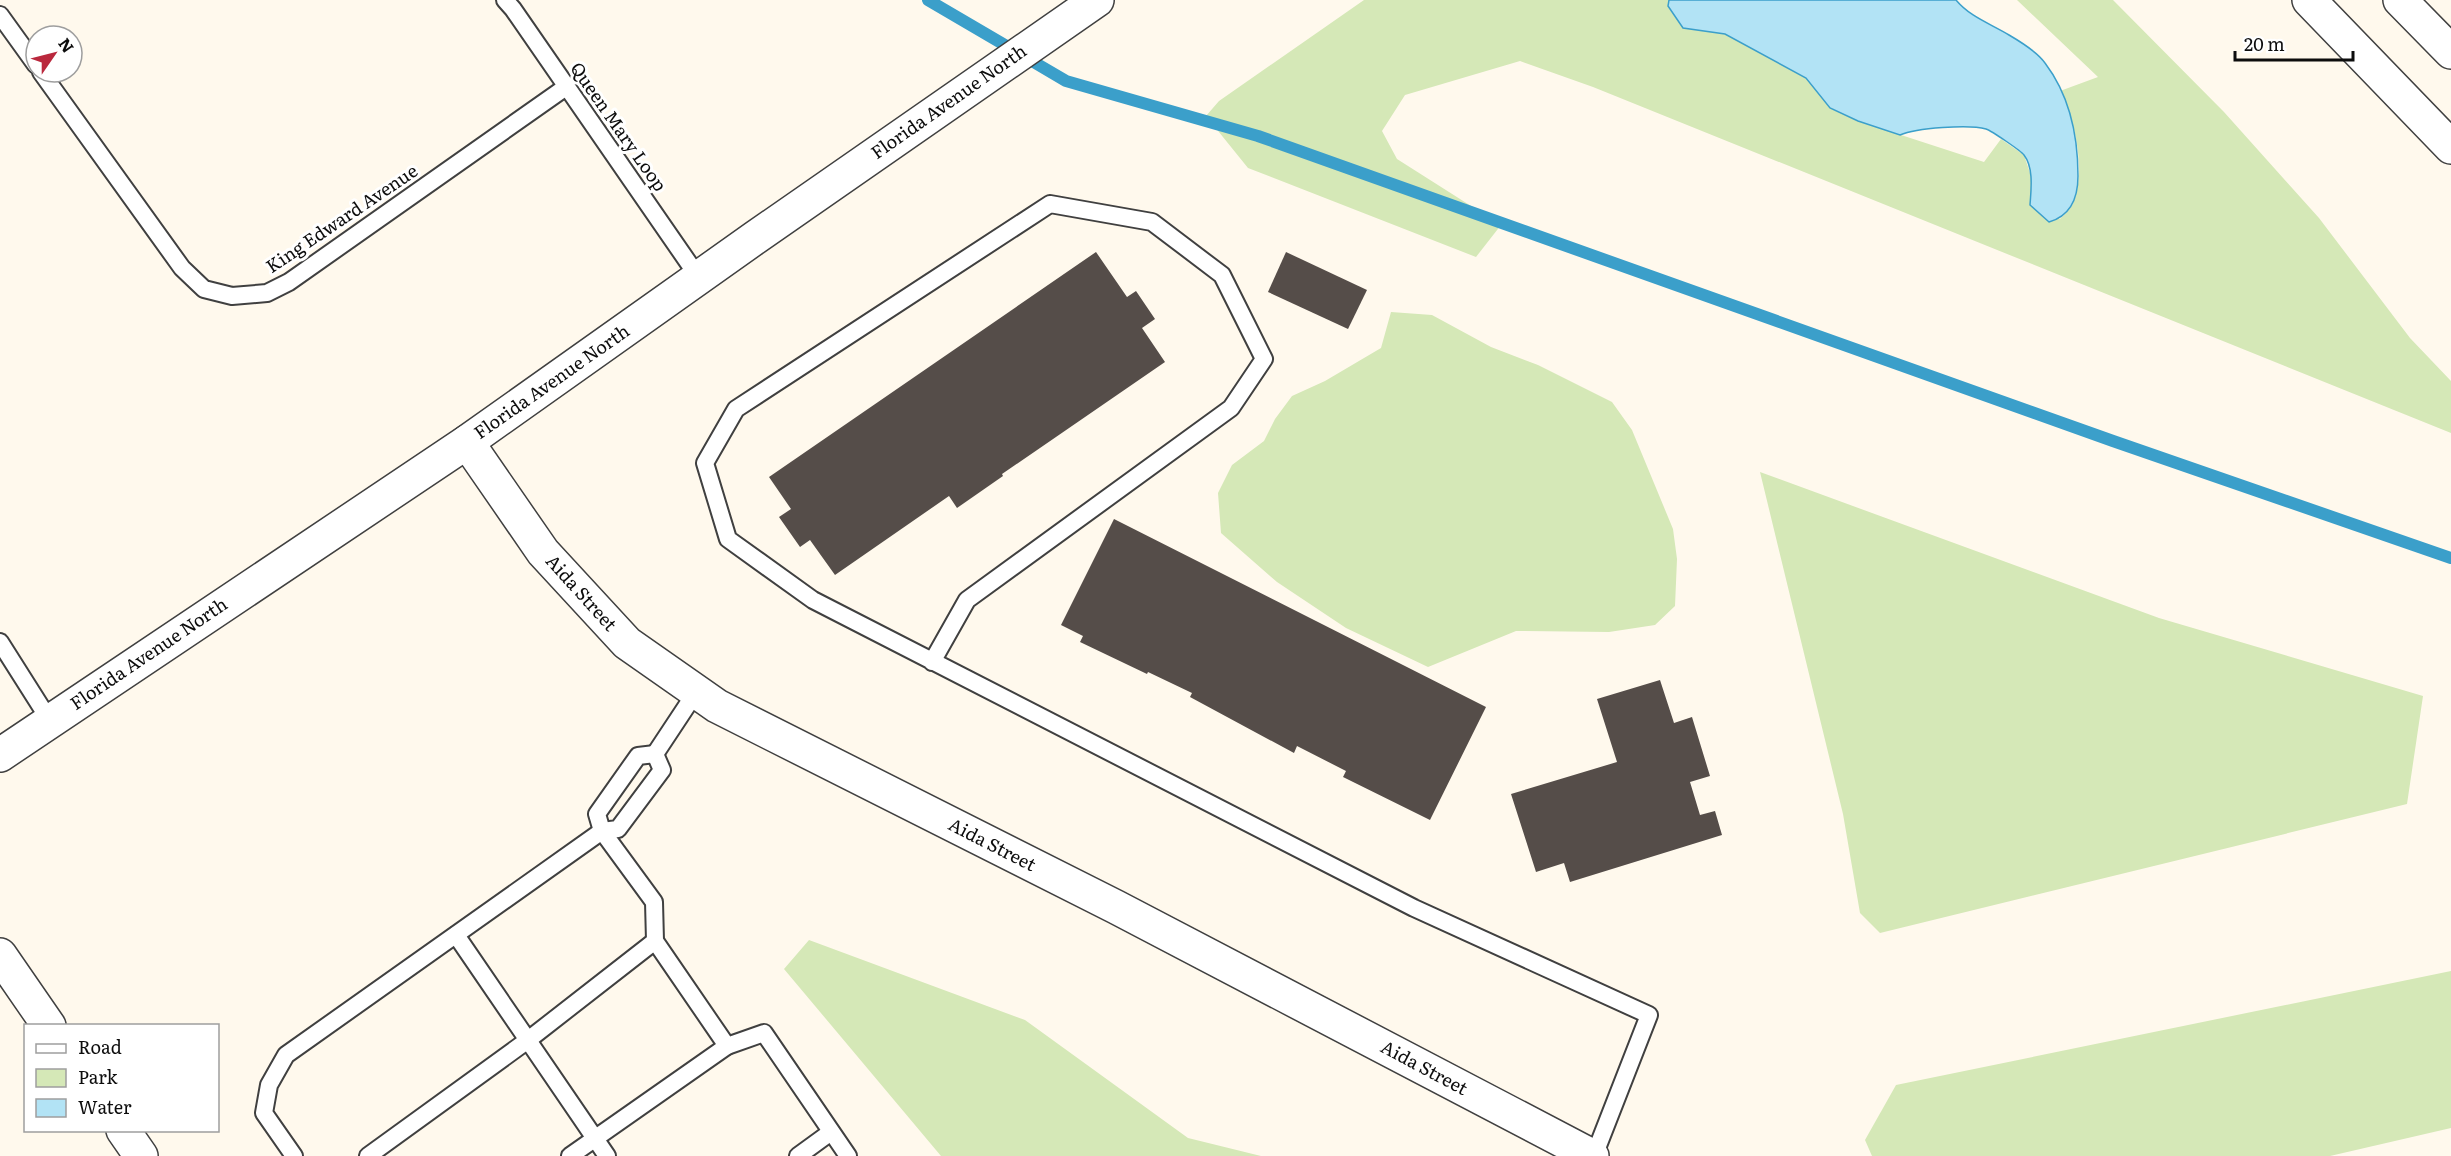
<svg xmlns="http://www.w3.org/2000/svg" width="2451" height="1156" viewBox="0 0 2451 1156" font-family="Literata,serif">
	<style>
		.green { fill: #d5e8b7 }
		.water { fill: #b2e3f5; stroke: #3b9fca; stroke-width: 1.5 }
		.lines { fill: none; stroke-linecap: round; stroke-linejoin: round }
		.stream { stroke: #3b9fca; stroke-width: 12 }
		.building { fill: #554d49 }
		.service-casing { stroke: #404040; stroke-width: 20 }
		.minor-casing { stroke: #404040; stroke-width: 36 }
		.tertiary-casing { stroke: #404040; stroke-width: 36 }
		.service { stroke: #fff; stroke-width: 16 }
		.minor { stroke: #fff; stroke-width: 33 }
		.tertiary { stroke: #fff; stroke-width: 33 }
		.labels { text-anchor: middle; stroke-width: 6; stroke-linejoin: round; paint-order: stroke }
		.street-label { font-size: 18px; fill: #0d0d0d; stroke: #fff }
	</style>
	<rect width="100%" height="100%" fill="#fff9ed"/>
	<!-- green -->
	<g class="green">
		<path d="M1364 0H1669L1668 7 1683 28 1725 34 1806 78 1830 108 1858 121 1984 162 2001 139 2024 155 2031 176V205L2060 219C2065 214 2072 208 2074 201 2086 169 2075 120 2060 91L2098 77 2017 0H2113L2224 112 2319 218 2410 338 2451 381V433L1593 87 1520 61 1405 95 1382 131 1397 159 1501 225 1476 257 1248 168 1206 116 1219 101Z"/>
		<path d="M1391 312 1432 315 1491 347 1538 365 1612 402 1632 430 1673 529 1677 559 1675 606 1655 625 1609 632 1516 631 1428 667 1346 628 1277 582 1221 533 1218 493 1232 465 1264 441 1275 419 1292 396 1325 381 1381 348Z"/>
		<path d="M1760 472 2159 618 2423 696 2407 804 1880 933 1860 913 1843 814Z"/>
		<path d="M809 940 1025 1020 1188 1138 1261 1156H941L784 969Z"/>
		<path d="M2451 971V1128L2330 1156H1872L1865 1140 1896 1085Z"/>
	</g>
	<!-- water -->
	<path class="water" d="M1669 0H1956C1970 17 1991 24 2009 35 2021 42 2038 53 2045 63 2070 96 2078 137 2078 176 2078 198 2070 216 2049 222L2030 205C2031 190 2034 168 2024 155 2021 151 1992 131 1986 129 1969 124 1916 128 1900 135L1858 121 1830 108 1806 78 1725 34 1683 28 1668 6Z"/>
	<g class="lines">
		<!-- stream -->
		<path class="stream" d="M928 0 1066 81 1258 136 2113 441 2451 558"/>
	</g>
	<!-- building -->
	<g class="building">
		<path d="M1096 252 1127 297 1136 291 1155 319 1142 328 1165 362 1002 474 1003 476 957 508 949 496 835 575 810 540 800 547 779 517 791 509 769 477Z"/>
		<path d="M1286 252 1367 290 1348 329 1268 292Z"/>
		<path d="M1114 519 1486 707 1430 820 1343 777 1346 771 1297 746 1294 753 1190 697 1192 693 1148 672 1147 674 1080 642 1083 636 1061 625Z"/>
		<path d="M1660 680 1674 723 1692 717 1710 776 1690 782 1700 815 1715 811 1722 835 1570 882 1564 863 1536 872 1511 794 1617 762 1597 699Z"/>
	</g>
	<g class="lines">
		<defs>
			<g id="service">
				<path d="M505 0 513 9 699 278"/>
				<path d="M0 15 36 65"/>
				<path d="M41 72 182 268 204 289 232 296 267 293 289 282 566 87"/>
				<path d="M0 642 50 721"/>
				<path d="M932 662 967 600 1231 408 1264 359 1222 275 1152 222 1050 204 736 409 705 463 728 539 813 600 1414 908 1649 1015 1594 1156"/>
				<path d="M655 754 638 756 597 814 602 831 654 902 655 941 727 1046 764 1033 848 1156"/>
				<path d="M655 754 696 692"/>
				<path d="M456 935 607 1156"/>
				<path d="M294 1156 264 1113 269 1085 286 1055 602 831 618 829 662 770 655 754"/>
				<path d="M368 1156 528 1040 655 941"/>
				<path d="M570 1156 727 1046"/>
				<path d="M798 1156 831 1132"/>
			</g>
			<path id="minor" d="M467 442 543 552 627 643 717 706 1116 907 1592 1156"/>
			<g id="tertiary">
				<path d="M2309 0 2451 147"/>
				<path d="M2400 0 2451 52"/>
				<path d="M0 755 467 442 756 237 1097 0"/>
				<path d="M0 955 49 1026"/>
				<path d="M123 1130 141 1156"/>
			</g>
		</defs>
		<!-- service casing -->
		<use href="#service" class="service-casing"/>
		<!-- minor casing -->
		<use href="#minor" class="minor-casing"/>
		<!-- tertiary casing -->
		<use href="#tertiary" class="tertiary-casing"/>
		<!-- service -->
		<use href="#service" class="service"/>
		<!-- minor -->
		<use href="#minor" class="minor"/>
		<!-- tertiary -->
		<use href="#tertiary" class="tertiary"/>
	</g>
	<g class="labels">
		<!-- street labels -->
		<g class="street-label">
			<text transform="translate(949 102) rotate(-35)" y="6">Florida Avenue North</text>
			<text transform="translate(618 127) rotate(55)" y="6">Queen Mary Loop</text>
			<text transform="translate(342 219) rotate(-34)" y="6">King Edward Avenue</text>
			<text transform="translate(552 382) rotate(-35)" y="6">Florida Avenue North</text>
			<text transform="translate(581 593) rotate(48)" y="6">Aida Street</text>
			<text transform="translate(149 654) rotate(-34)" y="6">Florida Avenue North</text>
			<text transform="translate(992 845) rotate(27)" y="6">Aida Street</text>
			<text transform="translate(1424 1068) rotate(28)" y="6">Aida Street</text>
		</g>
	</g>
	<!-- legend -->
	<rect x="24" y="1024" width="195" height="108" fill="#ffffff" stroke="#9e9e9e" stroke-width="1.5"/>
	<rect x="36" y="1044" width="30" height="9" fill="#ffffff" stroke="#9e9e9e" stroke-width="1.5"/>
	<text x="78" y="1054" font-size="18" fill="#0d0d0d">Road</text>
	<rect x="36" y="1069" width="30" height="18" fill="#d5e8b7" stroke="#9e9e9e" stroke-width="1.5"/>
	<text x="78" y="1084" font-size="18" fill="#0d0d0d">Park</text>
	<rect x="36" y="1099" width="30" height="18" fill="#b2e3f5" stroke="#9e9e9e" stroke-width="1.5"/>
	<text x="78" y="1114" font-size="18" fill="#0d0d0d">Water</text>
	<!-- north arrow -->
	<g transform="translate(54 54) rotate(55)"><circle r="28" fill="#ffffff" stroke="#9e9e9e" stroke-width="1.5"/>
	<path d="M0-4.5L10 22L0 15L-10 22Z" fill="#ba283d"/>
	<text y="-9" font-size="16" font-weight="bold" text-anchor="middle" fill="#0d0d0d">N</text>
	</g>
	<!-- scale -->
	<path d="M2235 51v9h118v-9" fill="none" stroke="#0d0d0d" stroke-width="3"/>
	<text x="2244" y="51" font-size="18" fill="#0d0d0d" stroke="#ffffff" stroke-width="4.5" paint-order="stroke">20 m</text>
</svg>
